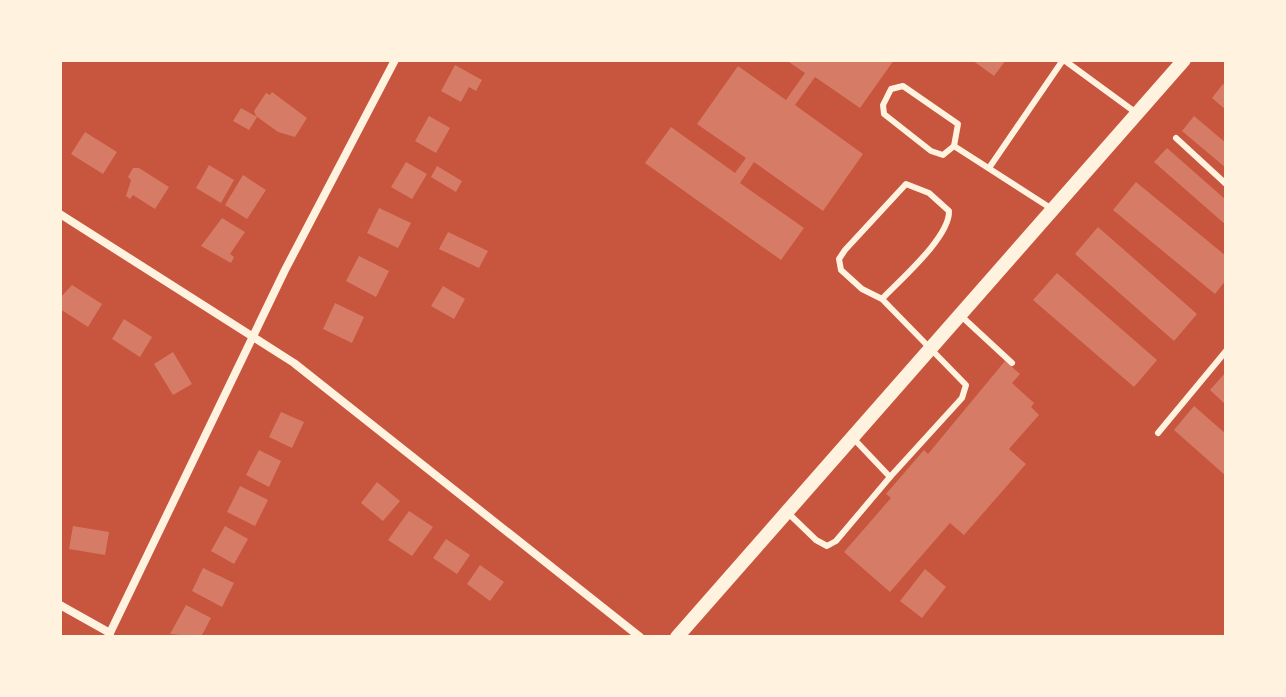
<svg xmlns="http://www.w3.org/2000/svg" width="1286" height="697" viewBox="0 0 1286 697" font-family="'Fira Sans Condensed',sans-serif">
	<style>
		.building { fill: #d67c66 }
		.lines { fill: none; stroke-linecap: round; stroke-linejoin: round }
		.service { stroke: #fff3e0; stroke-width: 6 }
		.minor { stroke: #fff3e0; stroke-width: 8 }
		.tertiary { stroke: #fff3e0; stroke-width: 14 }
	</style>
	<rect width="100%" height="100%" fill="#c8553d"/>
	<!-- building -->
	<g class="building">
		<path d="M786 60H894L860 108 815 77 795 105 863 154 823 211 754 162 740 183 804 228 781 260 645 163 671 127 735 173 746 158 697 124 738 66 786 100 805 73Z"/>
		<path d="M972 60H1006L994 76Z"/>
		<path d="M455 65 482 80 476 91 469 87 461 102 441 91Z"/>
		<path d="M1223 84 1226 86V110L1212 98Z"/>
		<path d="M272 92 307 118 295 137 278 132 256 116 254 111 266 93 270 95Z"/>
		<path d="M241 108 257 117 249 130 233 121Z"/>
		<path d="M429 116 450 128 436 153 415 141Z"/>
		<path d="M1194 116 1226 143V168L1182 131Z"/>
		<path d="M85 132 117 152 103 174 71 154Z"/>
		<path d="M1167 148 1226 200V225L1154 162Z"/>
		<path d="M406 162 427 174 412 199 391 187Z"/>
		<path d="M209 165 234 180 221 203 196 188Z"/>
		<path d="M437 166 462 181 456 192 431 177Z"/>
		<path d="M133 168H139L169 187 155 209 133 195 130 199 126 196 131 180 128 177Z"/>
		<path d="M243 175 266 190 247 219 225 205Z"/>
		<path d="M1136 182 1226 256V280L1215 294 1113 210Z"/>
		<path d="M379 208 411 223 398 248 367 233Z"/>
		<path d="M222 218 245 232 230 254 234 257 231 263 201 246Z"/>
		<path d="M1098 227 1197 314 1174 341 1075 254Z"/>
		<path d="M448 232 488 251 479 268 439 249Z"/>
		<path d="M359 256 389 271 376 297 346 281Z"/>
		<path d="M1057 273 1157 360 1134 387 1033 300Z"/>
		<path d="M72 285 102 304 88 327 60 309V298Z"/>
		<path d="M443 286 465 299 454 319 431 306Z"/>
		<path d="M335 303 364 317 352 343 323 329Z"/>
		<path d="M124 319 152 337 140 357 112 339Z"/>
		<path d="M173 352 192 384 173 395 154 364Z"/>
		<path d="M1005 361 1020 374 1012 383 1034 403 1031 407 1039 415 1009 449 1026 464 964 535 950 523 890 592 844 552 891 498 886 494 924 450 928 454Z"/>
		<path d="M1226 372V405L1210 390Z"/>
		<path d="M1194 406 1226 434V476L1174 430Z"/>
		<path d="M281 412 304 422 292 448 269 437Z"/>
		<path d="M259 450 281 461 269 487 246 475Z"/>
		<path d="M377 482 400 501 383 521 361 503Z"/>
		<path d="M240 486 268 500 255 526 227 512Z"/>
		<path d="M409 511 433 527 412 556 388 540Z"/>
		<path d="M73 526 109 532 105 555 69 549Z"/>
		<path d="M225 526 248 539 234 564 211 551Z"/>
		<path d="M446 539 470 555 457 574 433 558Z"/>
		<path d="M480 565 504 582 490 601 467 584Z"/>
		<path d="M203 568 234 583 222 607 192 591Z"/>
		<path d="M925 569 946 587 922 618 900 601Z"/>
		<path d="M186 605 211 618 201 637 170 634Z"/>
	</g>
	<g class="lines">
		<!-- service -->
		<g class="service">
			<path d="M1064 60 1135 112"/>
			<path d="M903 86 958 124 954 146 943 155 931 151 884 114 883 105 891 89Z"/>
			<path d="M1176 138 1226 184"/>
			<path d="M954 146 1052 209"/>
			<path d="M989 168 1063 60"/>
			<path d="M959 314 1012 363"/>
			<path d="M1158 433 1226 351"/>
			<path d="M854 439 890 477 962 398 966 385 882 299 862 289 841 270 839 259 845 250 906 184 929 193 949 211C950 237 900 280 882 299"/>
			<path d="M786 511 816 540 827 546 836 541 890 477"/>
		</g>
		<!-- minor -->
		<g class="minor">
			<path d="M60 214 294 363 640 637"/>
			<path d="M60 605 110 633"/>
			<path d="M108 637 285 270 395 60"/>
		</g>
		<!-- tertiary -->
		<path class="tertiary" d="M677 637 1184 60"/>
	</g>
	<!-- border -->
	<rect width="1286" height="697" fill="none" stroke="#fff3e0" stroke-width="124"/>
</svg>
